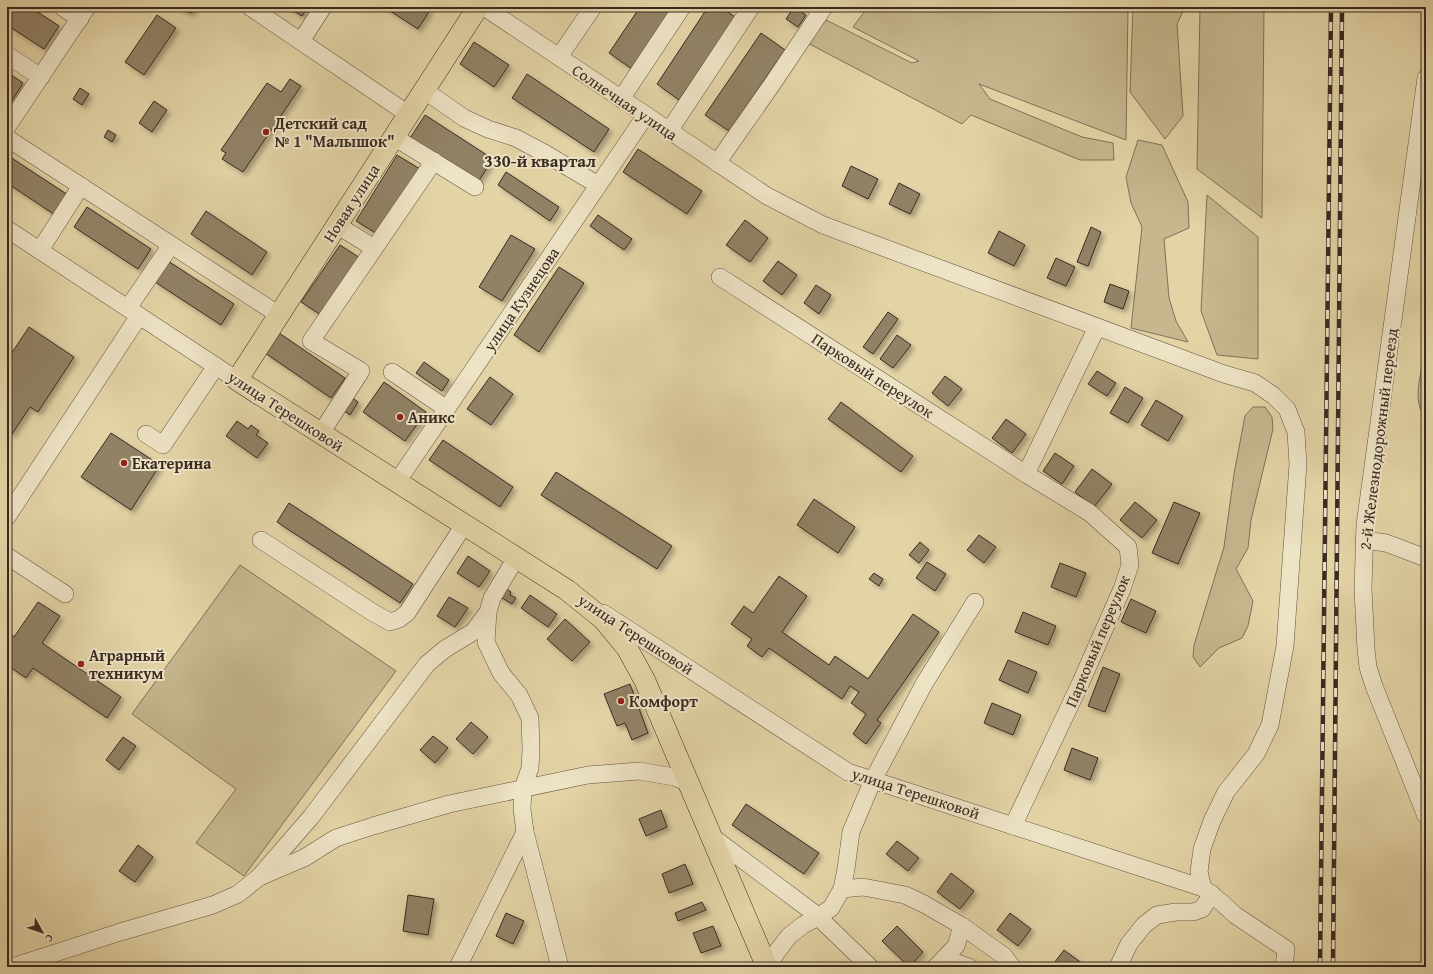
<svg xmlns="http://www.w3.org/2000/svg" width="1433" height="974" viewBox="0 0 1433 974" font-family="'Gentium Book Plus',serif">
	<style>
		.green { fill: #c6b78f; stroke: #807058 }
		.building { fill: #918266; stroke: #392a21; filter: url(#shadow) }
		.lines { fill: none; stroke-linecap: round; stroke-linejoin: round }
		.minor-casing { stroke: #645442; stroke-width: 18 }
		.major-casing { stroke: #392a21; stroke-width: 22 }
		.minor { stroke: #ede3c5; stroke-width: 17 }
		.major { stroke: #e3d4a6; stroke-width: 21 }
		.rail-casing { stroke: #392a21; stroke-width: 4.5 }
		.rail { stroke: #ede3c5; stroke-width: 3; stroke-dasharray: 9; stroke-linecap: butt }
		.poi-dot { fill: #8f2418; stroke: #ede3c5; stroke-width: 1.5 }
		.labels { text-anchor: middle; stroke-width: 4; stroke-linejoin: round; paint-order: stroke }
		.street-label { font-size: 16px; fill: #392a21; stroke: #ede3c5 }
		.poi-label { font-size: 16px; font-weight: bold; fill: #392a21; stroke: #ede3c5; text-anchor: start }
		.neighbourhood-label { font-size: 17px; font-weight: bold; fill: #392a21; stroke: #ede3c5 }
	</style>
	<defs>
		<filter id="shadow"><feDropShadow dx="3.5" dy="3.5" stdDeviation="2" flood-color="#0004"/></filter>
	</defs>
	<rect width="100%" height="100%" fill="#e3d4a6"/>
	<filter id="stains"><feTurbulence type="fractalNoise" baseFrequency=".005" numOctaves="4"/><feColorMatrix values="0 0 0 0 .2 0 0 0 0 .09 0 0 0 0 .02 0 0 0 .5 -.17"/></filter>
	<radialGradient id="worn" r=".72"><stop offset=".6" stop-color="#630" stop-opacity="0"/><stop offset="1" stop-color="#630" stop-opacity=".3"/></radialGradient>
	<!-- green -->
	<g class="green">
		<path d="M868 7H1128L1126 140 979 84 990 99 1082 137 1113 143 1114 160H1080L971 115 962 124 800 39 816 15 912 63 919 61 853 27Z"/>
		<path d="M1133 7H1185L1177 24 1183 116 1165 139 1130 92Z"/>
		<path d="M1200 7H1264L1262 218 1197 169Z"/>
		<path d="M1138 140 1162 145 1188 202 1189 228 1164 239 1169 298 1176 321 1188 342 1131 328 1142 227 1131 203 1126 177Z"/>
		<path d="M1207 195 1258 237V359L1217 355 1201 311Z"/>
		<path d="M1426 353V418C1411 402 1421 372 1426 353Z"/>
		<path d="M1253 407H1265L1272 417 1273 429 1251 520 1248 548 1236 569 1253 601 1248 626 1242 638 1219 648 1200 667 1193 657 1194 645 1224 547 1234 474 1245 416Z"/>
		<path d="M240 565 396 671 244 876 196 843 236 789 132 714Z"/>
	</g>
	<!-- building -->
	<g class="building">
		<path d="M7 7H30L59 26 44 49 7 25Z"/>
		<path d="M177 7H194L191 13Z"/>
		<path d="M287 7H308L302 16Z"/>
		<path d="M384 7H424L430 10 418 29Z"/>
		<path d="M640 7H673L632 69 609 53Z"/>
		<path d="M708 7H721L735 17 679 100 657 84Z"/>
		<path d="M794 7 806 15 798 27 786 19Z"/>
		<path d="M157 15 176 28 144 75 125 62Z"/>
		<path d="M761 33 785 50 729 131 705 115Z"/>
		<path d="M474 42 509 65 494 87 460 64Z"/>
		<path d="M7 72 23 83 8 107 7 106Z"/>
		<path d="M527 74 609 129 594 152 512 98Z"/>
		<path d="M290 79 301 86 243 172 222 159 226 153 221 150 267 83 281 92Z"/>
		<path d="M80 88 89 94 82 105 73 99Z"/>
		<path d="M154 101 167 110 152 132 139 123Z"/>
		<path d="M425 115 493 159 478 182 410 138Z"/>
		<path d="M108 130 116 135 112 142 104 137Z"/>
		<path d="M638 149 702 191 687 214 623 172Z"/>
		<path d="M7 155 68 195 55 215 7 183Z"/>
		<path d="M397 155 420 169 379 235 356 221Z"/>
		<path d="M851 166 878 179 868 199 842 186Z"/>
		<path d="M506 172 559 207 550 221 498 185Z"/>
		<path d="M899 183 920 194 910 214 889 204Z"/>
		<path d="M87 207 151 249 138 269 74 227Z"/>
		<path d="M206 211 267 252 252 275 191 234Z"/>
		<path d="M598 215 632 239 624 250 590 226Z"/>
		<path d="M745 220 768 238 750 262 726 245Z"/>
		<path d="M1091 227 1101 232 1088 266 1077 262Z"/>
		<path d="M999 231 1025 245 1014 266 988 253Z"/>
		<path d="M511 235 535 249 502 301 479 287Z"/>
		<path d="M340 245 360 258 321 315 301 302Z"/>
		<path d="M1056 258 1075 267 1066 286 1047 278Z"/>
		<path d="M168 261 234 304 221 325 155 282Z"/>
		<path d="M778 261 797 275 782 295 763 281Z"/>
		<path d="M559 267 584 283 539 352 514 335Z"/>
		<path d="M1110 284 1129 291 1123 309 1104 302Z"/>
		<path d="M816 285 831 295 819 314 804 303Z"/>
		<path d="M888 312 898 319 873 354 863 347Z"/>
		<path d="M29 327 74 357 38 412 30 407 12 434 7 431V360Z"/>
		<path d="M279 333 345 378 331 398 265 353Z"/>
		<path d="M897 335 911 345 893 368 880 359Z"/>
		<path d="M424 362 449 380 442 391 416 373Z"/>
		<path d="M1097 371 1116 383 1107 396 1088 384Z"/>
		<path d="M945 376 962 389 948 406 932 393Z"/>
		<path d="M490 377 513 394 491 425 467 409Z"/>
		<path d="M384 382 426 412 405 441 363 412Z"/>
		<path d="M1125 387 1143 398 1128 423 1110 413Z"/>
		<path d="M351 397 358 402 350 415 343 410Z"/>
		<path d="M1156 400 1183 416 1168 441 1141 425Z"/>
		<path d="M841 402 913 456 901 472 828 419Z"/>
		<path d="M1006 419 1026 434 1012 453 992 438Z"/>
		<path d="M237 421 248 429 251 425 259 431 256 435 268 443 257 458 226 436Z"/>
		<path d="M111 433 160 465 131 510 81 477Z"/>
		<path d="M443 440 513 487 500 507 429 460Z"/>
		<path d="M1055 453 1074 466 1062 484 1043 471Z"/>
		<path d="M1092 469 1112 484 1094 507 1075 492Z"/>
		<path d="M556 472 672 546 657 569 541 495Z"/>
		<path d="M814 499 855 527 838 553 797 525Z"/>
		<path d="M1135 502 1157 520 1142 538 1120 520Z"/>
		<path d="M1174 502 1200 513 1178 564 1152 553Z"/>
		<path d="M289 503 413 584 400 603 277 522Z"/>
		<path d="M979 535 996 547 984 563 967 550Z"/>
		<path d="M920 542 929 550 919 563 909 555Z"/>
		<path d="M468 556 490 571 479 587 457 573Z"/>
		<path d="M927 562 946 574 935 591 916 578Z"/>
		<path d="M1060 563 1086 573 1076 597 1051 587Z"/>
		<path d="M874 573 883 579 879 586 869 579Z"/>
		<path d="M779 576 807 596 782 632 829 665 835 656 868 679 913 614 939 632 877 720 881 723 866 744 853 734 866 714 851 703 859 692 850 686 842 699 769 648 762 657 747 646 752 639 731 624 744 606 753 613Z"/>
		<path d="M507 589 511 592 510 595 516 598 512 604 497 595Z"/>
		<path d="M530 595 557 614 548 627 521 608Z"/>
		<path d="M449 597 468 608 455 627 437 616Z"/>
		<path d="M1131 599 1156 611 1146 633 1121 622Z"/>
		<path d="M38 602 60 616 42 643 121 697 107 718 33 668 26 678 7 665V632L14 637Z"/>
		<path d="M1023 612 1056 626 1048 645 1015 632Z"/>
		<path d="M565 619 590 642 572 661 547 639Z"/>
		<path d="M1008 660 1037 672 1028 693 999 680Z"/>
		<path d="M1103 667 1120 674 1105 712 1088 706Z"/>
		<path d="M630 684 648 733 632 740 625 723 617 726 604 694Z"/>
		<path d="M992 703 1021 715 1013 735 984 723Z"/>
		<path d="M471 722 488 737 473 754 456 739Z"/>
		<path d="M433 736 448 748 435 763 420 750Z"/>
		<path d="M123 737 136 746 119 770 106 760Z"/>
		<path d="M1072 748 1098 758 1090 780 1064 770Z"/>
		<path d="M746 804 819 853 804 874 732 825Z"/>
		<path d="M661 810 667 827 646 836 639 819Z"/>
		<path d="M897 841 919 858 908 871 886 854Z"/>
		<path d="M138 845 153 857 135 882 119 871Z"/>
		<path d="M685 864 693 884 669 893 662 874Z"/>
		<path d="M951 873 974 891 960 909 937 892Z"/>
		<path d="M408 895 434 899 428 935 403 931Z"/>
		<path d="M702 902 706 910 678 921 675 913Z"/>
		<path d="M506 913 524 921 513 944 496 936Z"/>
		<path d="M1010 913 1031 929 1018 946 997 930Z"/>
		<path d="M713 926 721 946 701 953 693 933Z"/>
		<path d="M897 926 923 952 909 967 882 941Z"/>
		<path d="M1064 950 1087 967H1051Z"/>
		<rect x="1229" y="963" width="18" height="4"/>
	</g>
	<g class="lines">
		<defs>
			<g id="minor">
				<path d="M62 7 80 19"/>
				<path d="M250 7 408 114"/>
				<path d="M484 7 767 196 823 225 1224 374 1255 383 1274 396 1287 409 1296 432 1298 464 1285 646 1270 725 1256 754 1226 792 1212 821 1202 849 1199 872 1203 888"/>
				<path d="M301 41 323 7"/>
				<path d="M7 55 41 77"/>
				<path d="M559 57 593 7"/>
				<path d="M1426 78 1365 525 1363 589 1366 649 1368 667 1374 686 1426 816"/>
				<path d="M424 90 464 118 488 129 516 138 546 154 598 185"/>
				<path d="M621 99 682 7"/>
				<path d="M7 127 87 7"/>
				<path d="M669 131 751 7"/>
				<path d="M394 137 475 187"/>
				<path d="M7 138 279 315"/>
				<path d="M717 163 773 83 824 7"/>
				<path d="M337 225 374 248"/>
				<path d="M7 229 237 380"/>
				<path d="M40 250 81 186"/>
				<path d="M720 277 1026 474 1090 513 1128 547 1130 565 1122 589 1081 682 1013 826"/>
				<path d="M128 308 171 245"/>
				<path d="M392 372 447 409"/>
				<path d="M321 433 361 371 311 341 434 161"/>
				<path d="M146 434 163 445 216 366"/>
				<path d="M1026 474 1097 327"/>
				<path d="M397 482 646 115"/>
				<path d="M7 517 139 316"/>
				<path d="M261 540 372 612 390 622 399 619 407 613 464 525"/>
				<path d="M1364 540 1386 543 1426 558"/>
				<path d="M7 556 65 594"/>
				<path d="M516 558 492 598 488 612 486 642 501 673 519 695 530 718 531 750 530 768 523 788 522 809 525 832 560 967"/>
				<path d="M603 613 848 772 1203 888 1222 903 1235 915 1286 949 1284 967"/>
				<path d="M711 836 814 913 870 967"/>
				<path d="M262 876 304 858 336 838 373 826 449 804 588 775 639 771 674 777 688 782"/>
				<path d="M842 889 863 887 905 895 924 904 962 926 1004 956 1012 967"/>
				<path d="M12 967 117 933 213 905 238 894 258 878 311 817 427 664 445 649 473 632 488 612"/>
				<path d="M458 967 525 832"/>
				<path d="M768 967 776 953 789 936 803 925 818 917 831 908 842 889 846 869 851 832 873 780 924 684 975 602"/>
				<path d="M936 967 956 946 962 926"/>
				<path d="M936 967 954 962 969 967"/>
				<path d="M1118 967 1129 944 1144 925 1157 915 1176 912H1193L1202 909 1212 894"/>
			</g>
			<path id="major" d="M478 7 237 380 567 590 603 619 627 648 645 681 767 967"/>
		</defs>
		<!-- minor casing -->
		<use href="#minor" class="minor-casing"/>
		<!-- major casing -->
		<use href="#major" class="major-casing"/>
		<!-- minor -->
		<use href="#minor" class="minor"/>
		<!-- major -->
		<use href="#major" class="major"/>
		<defs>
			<g id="rail">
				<path d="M1320 967 1331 7"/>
				<path d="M1333 967 1342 7"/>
			</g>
		</defs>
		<!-- rail casing -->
		<use href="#rail" class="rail-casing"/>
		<!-- rail -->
		<use href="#rail" class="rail"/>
	</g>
	<!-- markers -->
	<g class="poi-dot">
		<circle cx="266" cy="132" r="4"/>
		<circle cx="400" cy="417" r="4"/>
		<circle cx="124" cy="463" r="4"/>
		<circle cx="81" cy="664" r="4"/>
		<circle cx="621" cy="701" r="4"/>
	</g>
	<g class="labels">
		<!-- street labels -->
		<g class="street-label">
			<text transform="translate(625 102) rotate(34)" y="6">Солнечная улица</text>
			<text transform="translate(351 203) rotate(-57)" y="6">Новая улица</text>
			<text transform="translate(521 299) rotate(-56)" y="6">улица Кузнецова</text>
			<text transform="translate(873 375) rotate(33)" y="6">Парковый переулок</text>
			<text transform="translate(286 411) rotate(33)" y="6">улица Терешковой</text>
			<text transform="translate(1378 439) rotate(-83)" y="6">2-й Железнодорожный переезд</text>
			<text transform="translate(636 634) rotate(33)" y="6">улица Терешковой</text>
			<text transform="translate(1097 641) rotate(-67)" y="6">Парковый переулок</text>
			<text transform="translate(916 793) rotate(18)" y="6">улица Терешковой</text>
		</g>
		<!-- poi labels -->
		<g class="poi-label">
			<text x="274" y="129">Детский сад<tspan x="274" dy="18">№ 1 "Малышок"</tspan></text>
			<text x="408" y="423">Аникс</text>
			<text x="132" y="469">Екатерина</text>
			<text x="89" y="661">Аграрный<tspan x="89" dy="18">техникум</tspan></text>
			<text x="629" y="707">Комфорт</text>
		</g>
		<!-- neighbourhood labels -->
		<g class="neighbourhood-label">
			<text x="540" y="167">330-й квартал</text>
		</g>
	</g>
	<!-- margin -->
	<rect width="1433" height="974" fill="none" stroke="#e3d4a6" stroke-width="24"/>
	<rect x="8" y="8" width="1417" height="958" fill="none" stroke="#392a21" stroke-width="2"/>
	<rect x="12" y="12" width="1409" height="950" fill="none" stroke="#392a21"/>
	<!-- north arrow -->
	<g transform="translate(42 932) rotate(130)" stroke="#ede3c5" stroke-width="3" paint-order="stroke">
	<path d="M0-3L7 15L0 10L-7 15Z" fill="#392a21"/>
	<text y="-6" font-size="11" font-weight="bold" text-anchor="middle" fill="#392a21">С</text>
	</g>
	<rect width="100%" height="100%" filter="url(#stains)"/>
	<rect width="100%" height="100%" fill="url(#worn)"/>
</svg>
